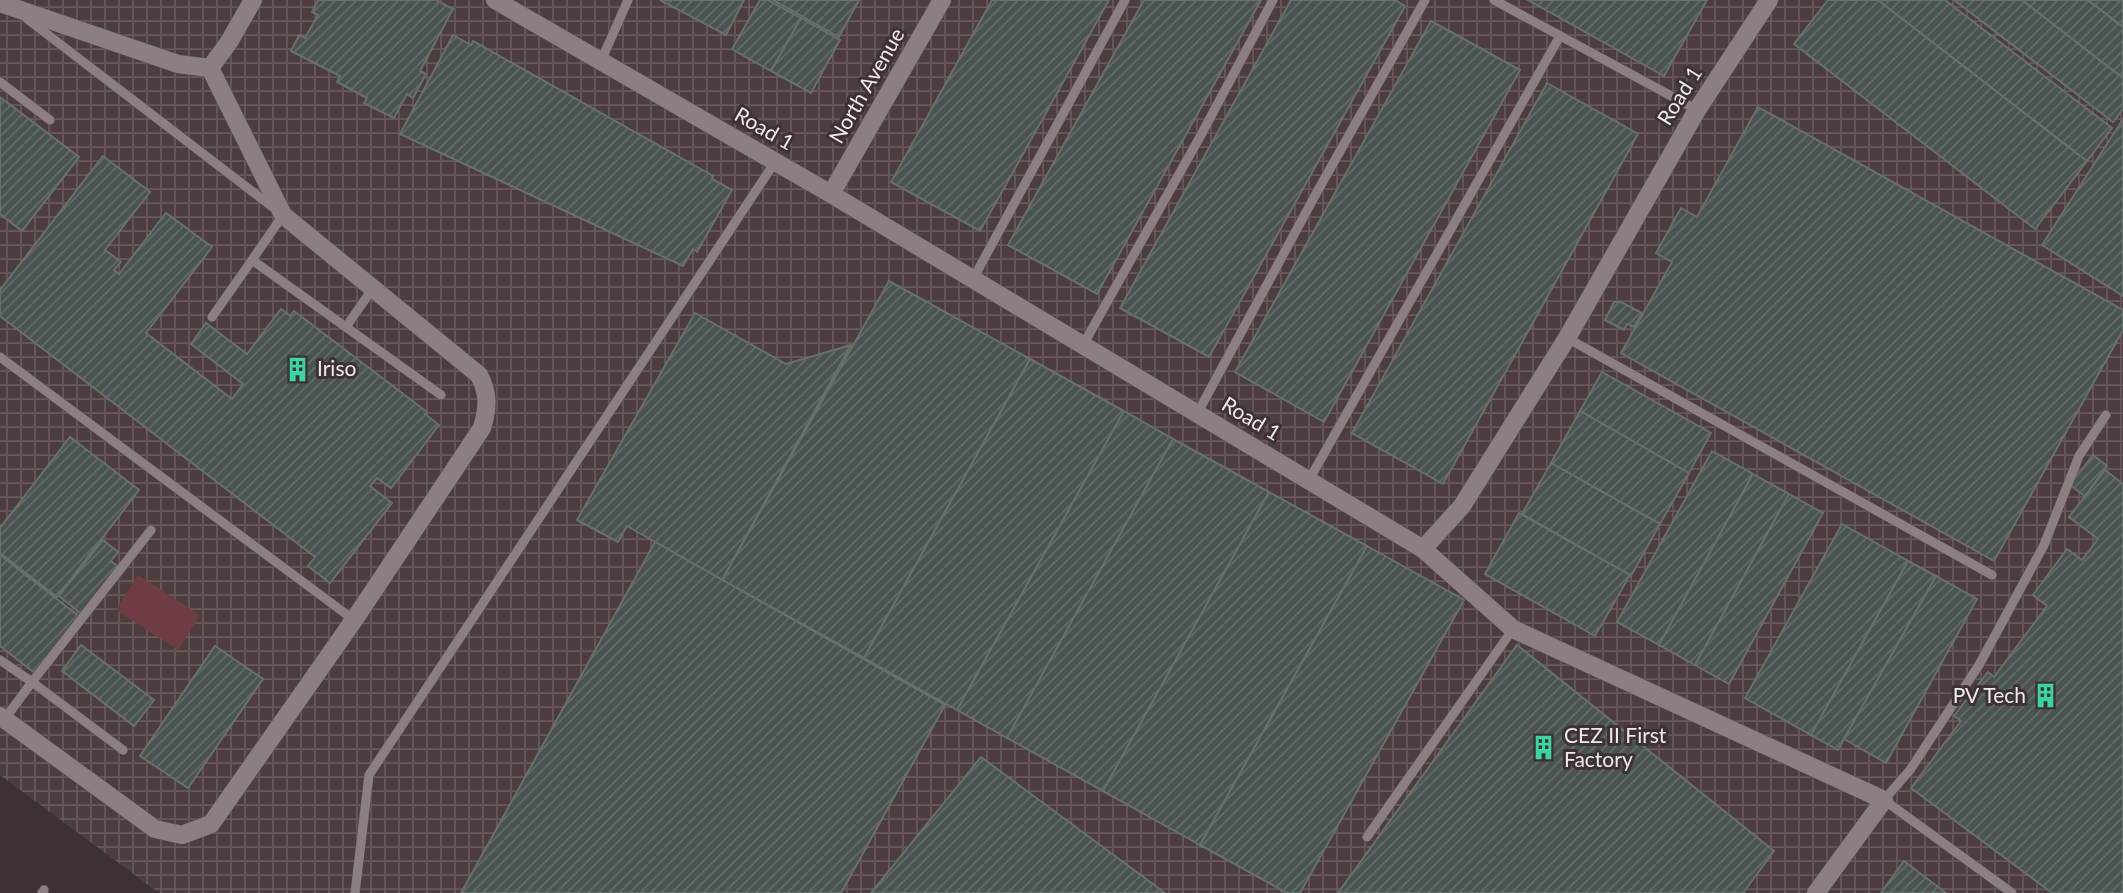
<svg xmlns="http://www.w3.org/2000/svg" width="2123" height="893" viewBox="0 0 2123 893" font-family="Lato,sans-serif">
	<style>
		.industrial { fill: url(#industrial-grid) }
		.grass { fill: #6f3c43 }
		.building { fill: url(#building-hatch); stroke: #66716c; stroke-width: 2 }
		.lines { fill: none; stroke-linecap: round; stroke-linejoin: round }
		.service-casing { stroke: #595051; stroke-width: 10 }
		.minor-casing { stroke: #595051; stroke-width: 19 }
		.tertiary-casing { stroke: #595051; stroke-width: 19 }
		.service { stroke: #8c7f80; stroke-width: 9 }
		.minor { stroke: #8c7f80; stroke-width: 18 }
		.tertiary { stroke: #8c7f80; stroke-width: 18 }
		.labels { text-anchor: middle; stroke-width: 6; stroke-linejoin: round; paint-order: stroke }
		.street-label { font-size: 21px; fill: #f0e9e9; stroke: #3d3233 }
		.poi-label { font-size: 21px; fill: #f0e9e9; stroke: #3d3233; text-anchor: start }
	</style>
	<defs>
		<pattern id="industrial-grid" width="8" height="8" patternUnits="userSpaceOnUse" patternTransform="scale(1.75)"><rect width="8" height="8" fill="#4d3d3e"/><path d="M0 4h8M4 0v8" fill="none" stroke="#67595a"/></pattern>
		<pattern id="building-hatch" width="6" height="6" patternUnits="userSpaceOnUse" patternTransform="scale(1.75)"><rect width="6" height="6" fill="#49534f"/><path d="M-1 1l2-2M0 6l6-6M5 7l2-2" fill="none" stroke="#646c68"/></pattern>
	</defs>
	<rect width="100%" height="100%" fill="#3d3233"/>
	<!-- industrial -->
	<path class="industrial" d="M0 0H2123V893H159L0 775Z"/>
	<!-- grass -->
	<path class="grass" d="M138 575 200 615 178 650 116 610Z"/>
	<!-- building -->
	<g class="building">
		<path d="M318 0H436L453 9 420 71 426 74 413 98 407 94 394 118 364 103 367 98 337 82 340 76 291 51 299 35 305 38 318 15 312 12Z"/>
		<path d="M660 0H744L726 35Z"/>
		<path d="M760 0H768L801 18 771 71 732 49Z"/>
		<path d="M773 0H859L839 37Z"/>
		<path d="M992 0H1109L980 231 891 182Z"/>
		<path d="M1144 0H1261L1097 294 1008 245Z"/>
		<path d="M1291 0H1395L1405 6 1209 357 1120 308Z"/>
		<path d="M1528 0H1707L1664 76Z"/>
		<path d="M1828 0H1878L2087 161 2035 229 1794 44Z"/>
		<path d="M1878 0H1945L2112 128 2087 161Z"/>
		<path d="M1954 0H2022L2123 78V109L2113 122Z"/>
		<path d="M2022 0H2088L2123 27V78Z"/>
		<path d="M2088 0H2123V27Z"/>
		<path d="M801 18 840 40 811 93 771 71Z"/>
		<path d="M1431 21 1520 70 1324 422 1235 372Z"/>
		<path d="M453 35 471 45 473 41 713 176 712 179 732 190 697 252 693 249 683 266 400 134Z"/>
		<path d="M1547 83 1638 134 1443 484 1352 433Z"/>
		<path d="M0 97 79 157 22 231 0 214Z"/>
		<path d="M1758 107 2123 310V330L1994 561 1621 353 1672 262 1656 253 1681 208 1697 217Z"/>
		<path d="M2123 119V296L2042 245Z"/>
		<path d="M103 156 150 192 105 250 121 262 114 270 119 274 166 213 212 247 146 333 232 399 243 384 191 344 206 323 247 354 281 309 290 316 294 311 427 412 425 414 439 425 391 488 377 478 370 486 392 503 330 583 308 566 315 557 0 316V290Z"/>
		<path d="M889 281 1030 359 864 658 722 580Z"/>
		<path d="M1614 302H1621L1642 313 1634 327 1627 324 1624 330 1605 320Z"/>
		<path d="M695 313 786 364 851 345 722 580 627 526 618 542 577 520Z"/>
		<path d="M1030 359 1124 411 957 710 864 658Z"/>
		<path d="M1602 372 1711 433 1689 473 1580 411Z"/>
		<path d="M1124 411 1173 439 1007 738 957 710Z"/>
		<path d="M1580 411 1689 473 1660 524 1551 463Z"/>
		<path d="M70 437 139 490 57 597 0 553V528Z"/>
		<path d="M1173 439 1269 492 1103 791 1007 738Z"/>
		<path d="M1712 451 1753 474 1659 645 1617 622Z"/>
		<path d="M2093 455 2107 466 2085 496 2070 485Z"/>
		<path d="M1551 463 1660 524 1631 576 1522 514Z"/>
		<path d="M2105 470 2123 484V893H2052L1911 788 1961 721 1954 716 1988 672 1994 677 2047 606 2033 595 2067 549 2082 560 2098 539 2069 517Z"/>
		<path d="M1753 474 1789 494 1695 665 1659 645Z"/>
		<path d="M1269 492 1367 546 1200 845 1103 791Z"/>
		<path d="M1789 494 1823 513 1729 684 1695 665Z"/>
		<path d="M1519 513 1630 575 1595 636 1485 574Z"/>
		<path d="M1842 524 1908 561 1811 735 1745 698Z"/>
		<path d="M103 540 118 552 111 561 120 568 83 615 59 596Z"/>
		<path d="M655 542 945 705 841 893H461Z"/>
		<path d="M1367 546 1464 600 1300 893H1287L1200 845Z"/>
		<path d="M0 555 80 617 36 674 0 646Z"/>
		<path d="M1908 561 1936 576 1838 750 1811 735Z"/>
		<path d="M1936 576 1977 599 1886 763 1844 739Z"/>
		<path d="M81 645 154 700 134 726 62 671Z"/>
		<path d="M1517 645 1774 851 1743 893H1338Z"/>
		<path d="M215 646 263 679 188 788 140 756Z"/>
		<path d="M981 757 1165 893H871Z"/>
		<path d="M1904 861 1946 893H1881Z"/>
	</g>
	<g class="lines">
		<defs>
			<g id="service">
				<path d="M1494 0 1697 110"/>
				<path d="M26 18 283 215 252 260 441 395"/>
				<path d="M601 61 628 0"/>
				<path d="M0 82 50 120"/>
				<path d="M973 279 1125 0"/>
				<path d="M212 317 252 260"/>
				<path d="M346 327 373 288"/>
				<path d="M1567 338 1992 575"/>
				<path d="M1083 345 1201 135 1273 0"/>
				<path d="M0 357 354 620"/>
				<path d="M1197 414 1317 192 1425 0"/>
				<path d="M1309 480 1560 36"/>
				<path d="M0 660 32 682 151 530"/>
				<path d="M4 720 32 682 123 750"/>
				<path d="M1367 837 1513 629"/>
				<path d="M42 893 44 890"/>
				<path d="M355 893 369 775 775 162"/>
				<path d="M2012 893 1884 800 1910 770 1979 665 2044 545 2079 456 2106 415"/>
			</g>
			<g id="minor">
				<path d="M495 0 831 194 1423 549 1513 629 1884 800 1816 893"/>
				<path d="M831 194 942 0"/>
				<path d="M1423 549 1462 506 1567 338 1697 110 1769 0"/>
			</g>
			<g id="tertiary">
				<path d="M0 3 178 64 210 68"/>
				<path d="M210 68 229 42 253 0"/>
				<path d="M0 716 155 829 182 835 211 824 354 620 482 428C488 408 489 394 479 375L283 215 210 68"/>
			</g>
		</defs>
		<!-- service casing -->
		<use href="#service" class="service-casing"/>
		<!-- minor casing -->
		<use href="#minor" class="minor-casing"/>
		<!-- tertiary casing -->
		<use href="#tertiary" class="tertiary-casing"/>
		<!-- service -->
		<use href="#service" class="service"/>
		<!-- minor -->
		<use href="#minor" class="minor"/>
		<!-- tertiary -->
		<use href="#tertiary" class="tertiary"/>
	</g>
	<!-- icons -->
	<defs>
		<symbol id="building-bare" viewBox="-9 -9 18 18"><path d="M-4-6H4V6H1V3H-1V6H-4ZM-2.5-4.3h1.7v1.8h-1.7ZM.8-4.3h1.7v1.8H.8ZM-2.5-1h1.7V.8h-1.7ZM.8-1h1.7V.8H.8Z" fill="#3ad4a5" stroke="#3d3233" stroke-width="2.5" paint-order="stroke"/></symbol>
	</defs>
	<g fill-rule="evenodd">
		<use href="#building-bare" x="280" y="352" width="35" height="35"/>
		<use href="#building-bare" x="2028" y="678" width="35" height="35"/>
		<use href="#building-bare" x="1526" y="730" width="35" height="35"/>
	</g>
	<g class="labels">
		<!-- street labels -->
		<g class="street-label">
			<text transform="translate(867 86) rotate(-60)" y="7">North Avenue</text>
			<text transform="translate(1680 96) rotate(-58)" y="7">Road 1</text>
			<text transform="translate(764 129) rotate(30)" y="7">Road 1</text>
			<text transform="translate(1251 419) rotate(31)" y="7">Road 1</text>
		</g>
		<!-- poi labels -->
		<g class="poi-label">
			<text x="317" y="376">Iriso</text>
			<text x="2026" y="703" text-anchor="end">PV Tech</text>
			<text x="1564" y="743">CEZ II First<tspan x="1564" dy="24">Factory</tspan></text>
		</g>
	</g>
</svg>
